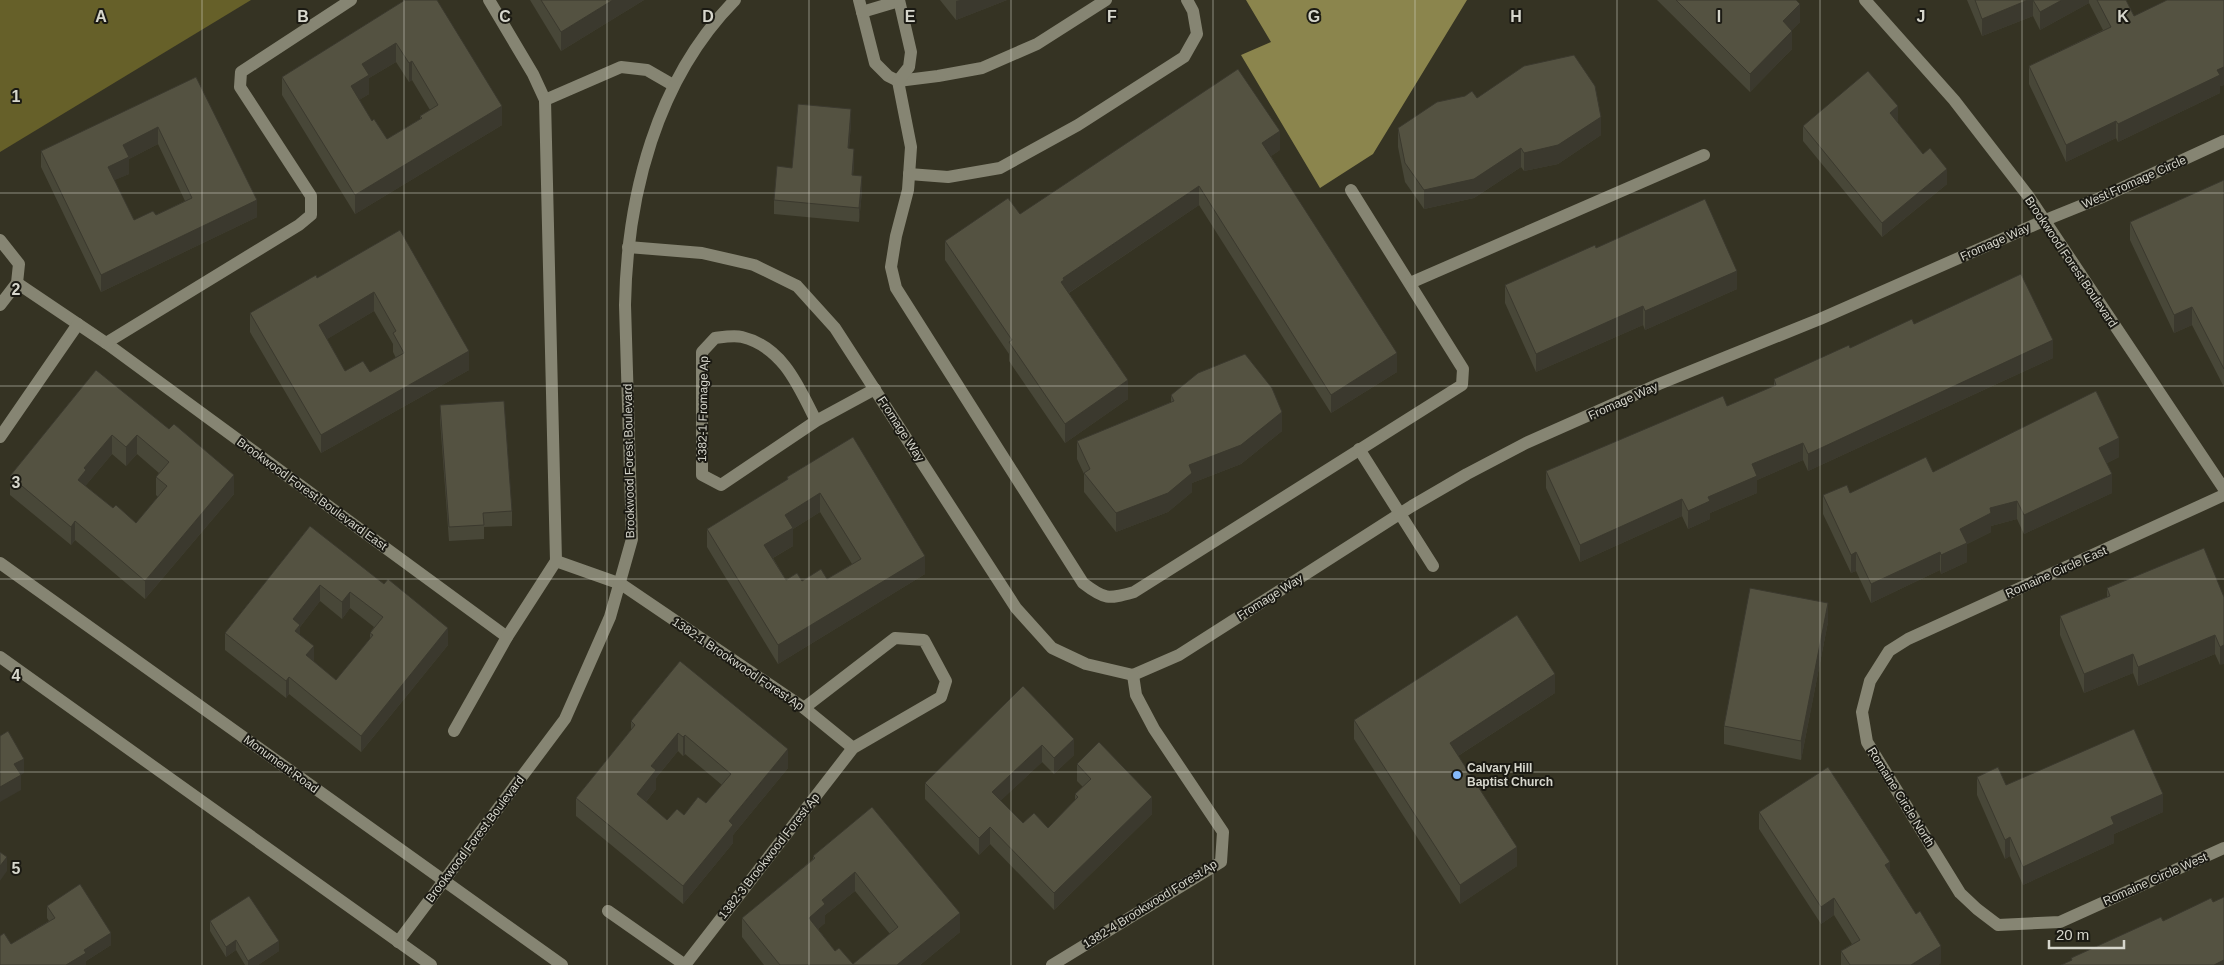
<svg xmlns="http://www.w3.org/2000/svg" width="2224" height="965" viewBox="0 0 2224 965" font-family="Arial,sans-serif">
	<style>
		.forest { fill: #666029 }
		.water { fill: #8b854d }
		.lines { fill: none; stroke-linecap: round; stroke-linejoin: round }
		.street { stroke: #868573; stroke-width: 12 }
		.secondary { stroke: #868573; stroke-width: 12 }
		.wall { fill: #484738; fill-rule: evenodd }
		.shaded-wall { fill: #3b392e }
		.building { fill: #545241; stroke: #3b392e; fill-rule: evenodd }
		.grid { fill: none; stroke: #d7d7cd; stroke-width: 1; stroke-opacity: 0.55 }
		.poi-dot { fill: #86bbfb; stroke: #1b1a13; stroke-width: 2 }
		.labels { text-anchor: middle; stroke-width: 4; stroke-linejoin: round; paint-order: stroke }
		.street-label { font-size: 12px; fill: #d7d7cd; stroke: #1b1a13 }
		.poi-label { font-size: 12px; font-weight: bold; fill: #d7d7cd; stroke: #1b1a13; text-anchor: start }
		.grid-label { font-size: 16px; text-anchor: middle; font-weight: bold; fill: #d7d7cd; stroke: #1b1a13; stroke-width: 4; stroke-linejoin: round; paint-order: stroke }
	</style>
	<rect width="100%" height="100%" fill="#353323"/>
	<!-- forest -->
	<path class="forest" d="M0 0H251L0 152Z"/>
	<!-- water -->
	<path class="water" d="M1246 0H1467L1373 154 1320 188 1241 55 1271 42Z"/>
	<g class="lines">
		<!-- street -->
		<g class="street">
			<path d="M859 0 875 63 888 76 898 81 938 76 982 68 1037 44 1106 0"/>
			<path d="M899 0 911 52 909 67 898 81 911 147 908 190 896 236 891 267 896 288 1083 583C1105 600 1108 599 1134 592L1462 385 1463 369 1351 190"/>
			<path d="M1865 0 1954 100 2029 197 2224 489"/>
			<path d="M862 12 899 1"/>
			<path d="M545 100 621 67 647 70 673 85"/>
			<path d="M909 174 948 177 1000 168 1078 125 1184 57 1197 34 1193 11 1187 0"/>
			<path d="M0 240 19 264 17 283 0 305"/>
			<path d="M628 247 702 253 754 265 797 286 835 328 1016 608 1052 648 1086 664 1133 675 1179 655 1412 506 1467 474 1526 443 1659 384 1820 319 2043 221 2100 198 2224 141"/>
			<path d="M17 283 106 343 507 637"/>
			<path d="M1410 283 1704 155"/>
			<path d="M106 343 299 225 311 215V196L240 87 241 72 351 0"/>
			<path d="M816 421C799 387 783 347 742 337 734 335 723 337 715 338L702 352V475L721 485 816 421 875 389"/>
			<path d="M0 437 78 324"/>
			<path d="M1359 449 1433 566"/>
			<path d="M2224 495 1908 639 1889 651 1870 681 1862 712 1867 742 1960 893 1977 909 1998 925 2060 922 2224 848"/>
			<path d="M556 561 621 584 804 708 853 748"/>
			<path d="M454 731 507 637 556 561 545 100 533 74 489 0"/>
			<path d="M608 911 685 965 853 748 941 697 946 681 924 640 895 638 804 708"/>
			<path d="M398 942 565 719 610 617 632 539 625 305C627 196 656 80 735 0"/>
			<path d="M1052 965 1221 862 1223 832 1154 729 1136 695 1133 675"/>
		</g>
		<!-- secondary -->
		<g class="secondary">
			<path d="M0 563 562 965"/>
			<path d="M0 657 431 965"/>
		</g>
	</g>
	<!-- wall -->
	<g class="wall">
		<path d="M405 0 502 125 355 214 282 95V77ZM396 62 409 82 412 80 430 110 420 116V119L387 139 372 121 359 100 369 94V78Z"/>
		<path d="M530 0H644L561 51Z"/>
		<path d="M940 0H1007L956 20Z"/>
		<path d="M1657 0H1796L1800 22 1792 30V49L1750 92Z"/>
		<path d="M1967 0H2126L2134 16 2224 0V85L2220 86V93L2118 142 2116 138 2066 162 2029 84V66L2103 30 2089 3 2040 30 2033 16 1982 36Z"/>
		<path d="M196 77 257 217 101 292 41 167V151ZM158 144 185 201 156 215 134 220 114 180 129 174V159Z"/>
		<path d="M1477 98 1601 135 1558 164 1524 171 1521 167 1474 198 1424 209 1405 182 1398 147V128Z"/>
		<path d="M1898 121 1897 122 1947 184 1882 237 1803 141V126Z"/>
		<path d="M851 123 849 148 854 164 853 175 862 191 859 222 774 214V200L792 168Z"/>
		<path d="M1280 150 1271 156 1397 372 1331 413 1199 205 1069 293 1128 399 1065 443 1009 361V354L945 260V241L1020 214Z"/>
		<path d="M2224 180V387L2192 325 2174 333 2130 240V222Z"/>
		<path d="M400 230 469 370 321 453 250 332V313L317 278ZM374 311 393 344V352L396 358 370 372 345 371 327 339Z"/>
		<path d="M1596 248 1737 289 1645 330 1643 325 1536 372 1505 303V285Z"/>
		<path d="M1914 324 2053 358 1808 471 1803 460 1757 480V493L1710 513V519L1688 529 1682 516 1580 562 1546 488V471L1727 406 1774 386V379L1850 348Z"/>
		<path d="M96 370 234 494 145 599 75 540 71 545 10 495V476ZM112 454 126 466 137 454 159 473 156 477V495L158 497 136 523 113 508 86 487V485Z"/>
		<path d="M1171 395 1282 431 1241 464 1192 483V492L1168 512 1116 532 1084 492V474L1077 459V441L1171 402Z"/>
		<path d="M440 405 512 511V526L484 527V539L449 541 440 420Z"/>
		<path d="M853 437 925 574 778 664 707 547V529L787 480V477ZM820 512 852 564 827 579 802 581 786 580 773 558 793 546V529Z"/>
		<path d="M2119 457 2107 463 2112 493 2024 534 2017 519 1991 526V532L1967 544V562L1941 574 1940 570 1871 603 1856 571 1851 573 1823 514V495L1850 493 1933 472Z"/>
		<path d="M310 526 448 645 361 752 289 694 286 698 225 650V633ZM320 601 342 619 350 608 374 627 370 633V639L336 680 314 662 300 635V627Z"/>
		<path d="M2107 588 2224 597 2220 665 2215 654 2138 686 2133 673 2084 693 2060 635V616L2107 597Z"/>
		<path d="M1828 622 1801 760 1724 744V726Z"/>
		<path d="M680 661 788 768 733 835V843L683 904 576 816V798L631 730V721ZM678 751 683 756 685 754 722 785 706 803 684 815 667 820 646 802 656 789V778Z"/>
		<path d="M1023 686 1074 755 1054 774 1042 762 1000 801 1023 823 1048 828 1075 800V794L1083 787 1077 781V764L1152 814 1054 910 990 844 979 855 925 799V783Z"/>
		<path d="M1555 693 1458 756 1517 866 1460 904 1354 739V720Z"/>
		<path d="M1977 777 2006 785 2163 812 2114 834V843L2023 885 2010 856 2005 859 1977 795Z"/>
		<path d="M872 807 960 932 920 965H764L742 937V918L813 859V856ZM855 891 890 934 853 964 835 951 818 929 825 923V915Z"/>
		<path d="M1759 812 1890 872 1941 963 1938 965H1841V951L1852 944 1834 915 1821 924 1759 829Z"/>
		<path d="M47 906 111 945 86 961V965L11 944 49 921 47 918Z"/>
		<path d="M210 921 279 951 258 965H245L236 950 226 957 210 931Z"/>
	</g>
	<!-- shaded-wall -->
	<g class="shaded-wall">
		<path d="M613 0H644L561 51V32Z"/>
		<path d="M960 0H1007L956 20V1Z"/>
		<path d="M2028 0H2033V16L1982 36V19Z"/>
		<path d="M2062 0H2089V3L2040 30V12Z"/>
		<path d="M1800 4V22L1783 40V21Z"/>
		<path d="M1792 31V49L1750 92V74Z"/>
		<path d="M396 43V62L369 78V94L351 105V86L362 64Z"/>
		<path d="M412 61V80L409 82V63Z"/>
		<path d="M2224 67V85L2220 86V93L2118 142V124L2217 70Z"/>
		<path d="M502 106V125L355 214V195Z"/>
		<path d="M1898 106V121L1890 128V113Z"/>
		<path d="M851 109V123L848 163V148Z"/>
		<path d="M1601 117V135L1558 164 1524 171V153Z"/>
		<path d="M2116 121V138L2066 162V145Z"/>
		<path d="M158 127V144L129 159V174L108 183V167L123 145Z"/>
		<path d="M1280 131V150L1262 162V143Z"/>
		<path d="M1521 148V167L1474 198 1424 209V190Z"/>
		<path d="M854 149V164L852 190V175Z"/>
		<path d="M1947 169V184L1882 237V223Z"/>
		<path d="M862 176V191L859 222V208Z"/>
		<path d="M1199 186V205L1064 296 1061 282 1063 278Z"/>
		<path d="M257 200V217L101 292V275Z"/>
		<path d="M1737 271V289L1645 330V311Z"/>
		<path d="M374 292V311L319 344V325Z"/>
		<path d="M1643 306V325L1536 372V354Z"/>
		<path d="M2192 307V325L2174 333V315Z"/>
		<path d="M2053 340V358L1808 471V454Z"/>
		<path d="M469 351V370L321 453V435Z"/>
		<path d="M1397 353V372L1331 413V395Z"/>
		<path d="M1128 380V399L1065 443V424Z"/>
		<path d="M1282 412V431L1241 464 1192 483V492L1168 512 1116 532V513L1189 465Z"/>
		<path d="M112 435V454L86 485V489L78 480 84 468Z"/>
		<path d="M137 435V454L126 466V447Z"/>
		<path d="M2119 438V457L2099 467V448Z"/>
		<path d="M1803 443V460L1757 480V493L1710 513V519L1688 529V511L1752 464Z"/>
		<path d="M2112 474V493L2024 534V515Z"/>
		<path d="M234 475V494L145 599V581Z"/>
		<path d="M820 493V512L793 529V546L764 563V545L785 515Z"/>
		<path d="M1682 499V516L1580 562V545Z"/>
		<path d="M2017 501V519L1991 526V532L1967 544V562L1941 574V555L1960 529 1990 508Z"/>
		<path d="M75 521V540L71 545V527Z"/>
		<path d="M1856 552V571L1851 573V555Z"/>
		<path d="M1940 552V570L1871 603V584Z"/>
		<path d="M925 556V574L778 664V645Z"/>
		<path d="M320 585V601L300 627V642L295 648 293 619Z"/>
		<path d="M350 592V608L342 619V602Z"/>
		<path d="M1828 603V622L1801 760V741Z"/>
		<path d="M448 628V645L361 752V736Z"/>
		<path d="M2215 635V654L2138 686V667Z"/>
		<path d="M2224 645V664L2220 665V647Z"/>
		<path d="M314 646V662L306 655Z"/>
		<path d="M2133 654V673L2084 693V674Z"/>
		<path d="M1555 674V693L1450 761V743Z"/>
		<path d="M289 677V694L286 698V681Z"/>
		<path d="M678 733V751L656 778V789L637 813V794L651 766Z"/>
		<path d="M685 735V754L683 756V737Z"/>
		<path d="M1074 739V755L1054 774V758Z"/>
		<path d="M1042 745V762L992 809V792Z"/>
		<path d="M788 749V768L733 835V843L683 904V886L729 821Z"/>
		<path d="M24 759V773L21 775V790L0 802V787L14 764Z"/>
		<path d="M2163 794V812L2114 834V843L2023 885V867L2111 817Z"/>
		<path d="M1152 797V814L1054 910V893Z"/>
		<path d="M990 827V844L979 855V838Z"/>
		<path d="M2010 837V856L2005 859V840Z"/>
		<path d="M1517 847V866L1460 904V885Z"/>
		<path d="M7 857V871L0 881V866Z"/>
		<path d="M1890 862V879L1885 865Z"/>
		<path d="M855 872V891L825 915V923L809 937V918L822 900Z"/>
		<path d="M1834 898V915L1821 924V907Z"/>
		<path d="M960 913V932L920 965H897Z"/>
		<path d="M111 933V945L86 961V965H66L84 950Z"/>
		<path d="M236 940V950L226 957V947Z"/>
		<path d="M279 941V951L258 965H248V961Z"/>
		<path d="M1941 946V963L1938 965H1911Z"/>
		<path d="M2224 960V965H2214Z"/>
	</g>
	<!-- building -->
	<g class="building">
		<path d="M405 0H437L502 106 355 195 282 77ZM396 43 409 63 412 61 438 105 420 116 422 118 387 139 374 119 372 121 351 86 369 75 362 64Z"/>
		<path d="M541 0H613L561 32Z"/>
		<path d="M1676 0H1796L1800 4 1783 21 1792 31 1750 74Z"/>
		<path d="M1975 0H2028L1982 19Z"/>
		<path d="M2033 0H2062L2040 12Z"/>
		<path d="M2097 0H2126L2134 16 2167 0H2224V67L2217 70 2220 75 2118 124 2116 121 2066 145 2029 66 2111 27Z"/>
		<path d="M1574 55 1595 86 1601 117 1558 145 1524 153 1521 148 1474 179 1424 190 1405 163 1398 128 1437 102 1465 96 1472 91 1477 98 1524 66Z"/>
		<path d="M1238 69 1280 131 1262 143 1397 353 1331 395 1199 186 1063 278 1064 280 1061 282 1128 380 1065 424 1009 342 1012 340 945 241 1008 198 1020 214Z"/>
		<path d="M1868 71 1898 106 1890 113 1923 154 1930 148 1947 169 1882 223 1803 126Z"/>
		<path d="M196 77 257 200 101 275 41 151ZM158 127 192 198 156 215 153 211 134 220 108 167 129 157 123 145Z"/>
		<path d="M798 104 851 109 848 148 854 149 852 175 862 176 859 208 774 200 777 166 792 168Z"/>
		<path d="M2224 180V369L2192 307 2174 315 2130 222Z"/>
		<path d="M1705 199 1737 271 1645 311 1643 306 1536 354 1505 285 1595 245 1596 248Z"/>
		<path d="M400 230 469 351 321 435 250 313 316 275 317 278ZM374 292 396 331 393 333 404 353 370 372 363 361 345 371 319 325Z"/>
		<path d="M2021 274 2053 340 1808 454 1803 443 1752 464 1757 476 1708 497 1710 501 1688 511 1682 499 1580 545 1546 471 1723 396 1727 406 1776 385 1774 379 1849 345 1850 348 1912 319 1914 324Z"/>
		<path d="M1245 354 1272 388 1282 412 1241 445 1189 465 1192 473 1168 493 1116 513 1084 473 1090 469 1077 441 1174 401 1171 395 1198 373Z"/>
		<path d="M96 370 169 429 174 424 234 475 145 581 75 521 71 527 10 476ZM112 435 126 447 137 435 169 462 156 477 167 486 136 523 116 505 113 508 78 480 86 470 84 468Z"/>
		<path d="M2096 391 2119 438 2099 448 2112 474 2024 515 2017 501 1990 508 1991 513 1960 529 1967 543 1941 555 1940 552 1871 584 1856 552 1851 555 1823 495 1847 485 1850 493 1926 457 1933 472Z"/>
		<path d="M504 401 512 511 483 513 484 525 449 527 440 405Z"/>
		<path d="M853 437 925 556 778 645 707 529 788 479 787 477ZM820 493 861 559 827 579 821 569 802 581 797 573 786 580 764 545 793 528 785 515Z"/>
		<path d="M310 526 384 584 388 579 448 628 361 736 289 677 286 681 225 633ZM320 585 342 602 350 592 383 617 370 633 373 635 336 680 306 655 314 646 295 631 300 625 293 619Z"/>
		<path d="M2204 548 2224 597V645L2220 647 2215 635 2138 667 2133 654 2084 674 2060 616 2110 596 2107 588Z"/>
		<path d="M1750 588 1828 603 1801 741 1724 726Z"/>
		<path d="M1517 615 1555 674 1450 743 1517 847 1460 885 1354 720Z"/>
		<path d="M680 661 788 749 729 821 733 825 683 886 576 798 635 725 631 721ZM678 733 683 737 685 735 731 774 706 803 698 797 684 815 677 809 667 820 637 794 656 770 651 766Z"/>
		<path d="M1023 686 1074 739 1054 758 1042 745 992 792 1023 823 1034 813 1048 828 1078 797 1075 794 1091 779 1077 764 1099 742 1152 797 1054 893 990 827 979 838 925 783Z"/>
		<path d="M2134 729 2163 794 2111 817 2114 824 2023 867 2010 837 2005 840 1977 777 1998 767 2006 785Z"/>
		<path d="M8 731 24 759 14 764 21 775 0 787V736Z"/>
		<path d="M1828 767 1890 862 1885 865 1916 914 1920 911 1941 946 1911 965H1850L1841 951 1860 940 1834 898 1821 907 1759 812Z"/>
		<path d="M872 807 960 913 897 965H780L742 918 815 858 813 856ZM855 872 898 927 853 964 839 948 835 951 809 918 825 904 822 900Z"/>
		<path d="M0 852 7 857 0 866Z"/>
		<path d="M80 884 111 933 84 950 86 953 66 965H0V936L4 933 11 944 55 918 47 906Z"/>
		<path d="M249 896 279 941 248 961 236 940 226 947 210 921Z"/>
		<path d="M2224 897V960L2214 965H2061L2072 960 2071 958 2161 917 2163 921 2211 898 2213 902Z"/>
	</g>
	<!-- grid -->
	<path class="grid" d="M202 0V965M404 0V965M607 0V965M809 0V965M1011 0V965M1213 0V965M1415 0V965M1617 0V965M1820 0V965M2022 0V965M0 193H2224M0 386H2224M0 579H2224M0 772H2224"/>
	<!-- markers -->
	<circle class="poi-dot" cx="1457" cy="775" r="5"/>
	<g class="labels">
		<!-- street labels -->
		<g class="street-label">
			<text transform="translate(2134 182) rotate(-24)" y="4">West Fromage Circle</text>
			<text transform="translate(1995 242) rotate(-24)" y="4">Fromage Way</text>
			<text transform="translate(2071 262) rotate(56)" y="4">Brookwood Forest Boulevard</text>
			<text transform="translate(1623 401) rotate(-24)" y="4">Fromage Way</text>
			<text transform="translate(703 409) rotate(-89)" y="4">1382-1 Fromage Ap</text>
			<text transform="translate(901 429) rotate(57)" y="4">Fromage Way</text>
			<text transform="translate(629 461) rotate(-91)" y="4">Brookwood Forest Boulevard</text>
			<text transform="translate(312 494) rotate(36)" y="4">Brookwood Forest Boulevard East</text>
			<text transform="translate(2056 572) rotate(-24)" y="4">Romaine Circle East</text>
			<text transform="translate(1270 597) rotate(-32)" y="4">Fromage Way</text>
			<text transform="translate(738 664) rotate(34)" y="4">1382-1 Brookwood Forest Ap</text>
			<text transform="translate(281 764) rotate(36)" y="4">Monument Road</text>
			<text transform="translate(1901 797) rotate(58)" y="4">Romaine Circle North</text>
			<text transform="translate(475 839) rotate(-53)" y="4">Brookwood Forest Boulevard</text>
			<text transform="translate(769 856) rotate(-52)" y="4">1382-3 Brookwood Forest Ap</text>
			<text transform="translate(2155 879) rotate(-24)" y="4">Romaine Circle West</text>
			<text transform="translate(1150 904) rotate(-32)" y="4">1382-4 Brookwood Forest Ap</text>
		</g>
		<!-- poi labels -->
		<g class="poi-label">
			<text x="1467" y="772">Calvary Hill<tspan x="1467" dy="14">Baptist Church</tspan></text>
		</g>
	</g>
	<g class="grid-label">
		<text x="101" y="22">A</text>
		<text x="303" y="22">B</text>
		<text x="505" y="22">C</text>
		<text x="708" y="22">D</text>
		<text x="910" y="22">E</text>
		<text x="1112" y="22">F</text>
		<text x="1314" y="22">G</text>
		<text x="1516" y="22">H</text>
		<text x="1719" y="22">I</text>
		<text x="1921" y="22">J</text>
		<text x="2123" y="22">K</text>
		<text x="16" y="102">1</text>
		<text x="16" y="295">2</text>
		<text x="16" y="488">3</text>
		<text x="16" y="681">4</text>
		<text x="16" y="874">5</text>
	</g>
	<!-- scale -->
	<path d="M2049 940v8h75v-8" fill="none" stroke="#d7d7cd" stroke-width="2.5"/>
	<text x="2056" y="940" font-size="15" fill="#d7d7cd" stroke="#1b1a13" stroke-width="4" paint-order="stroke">20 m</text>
</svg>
